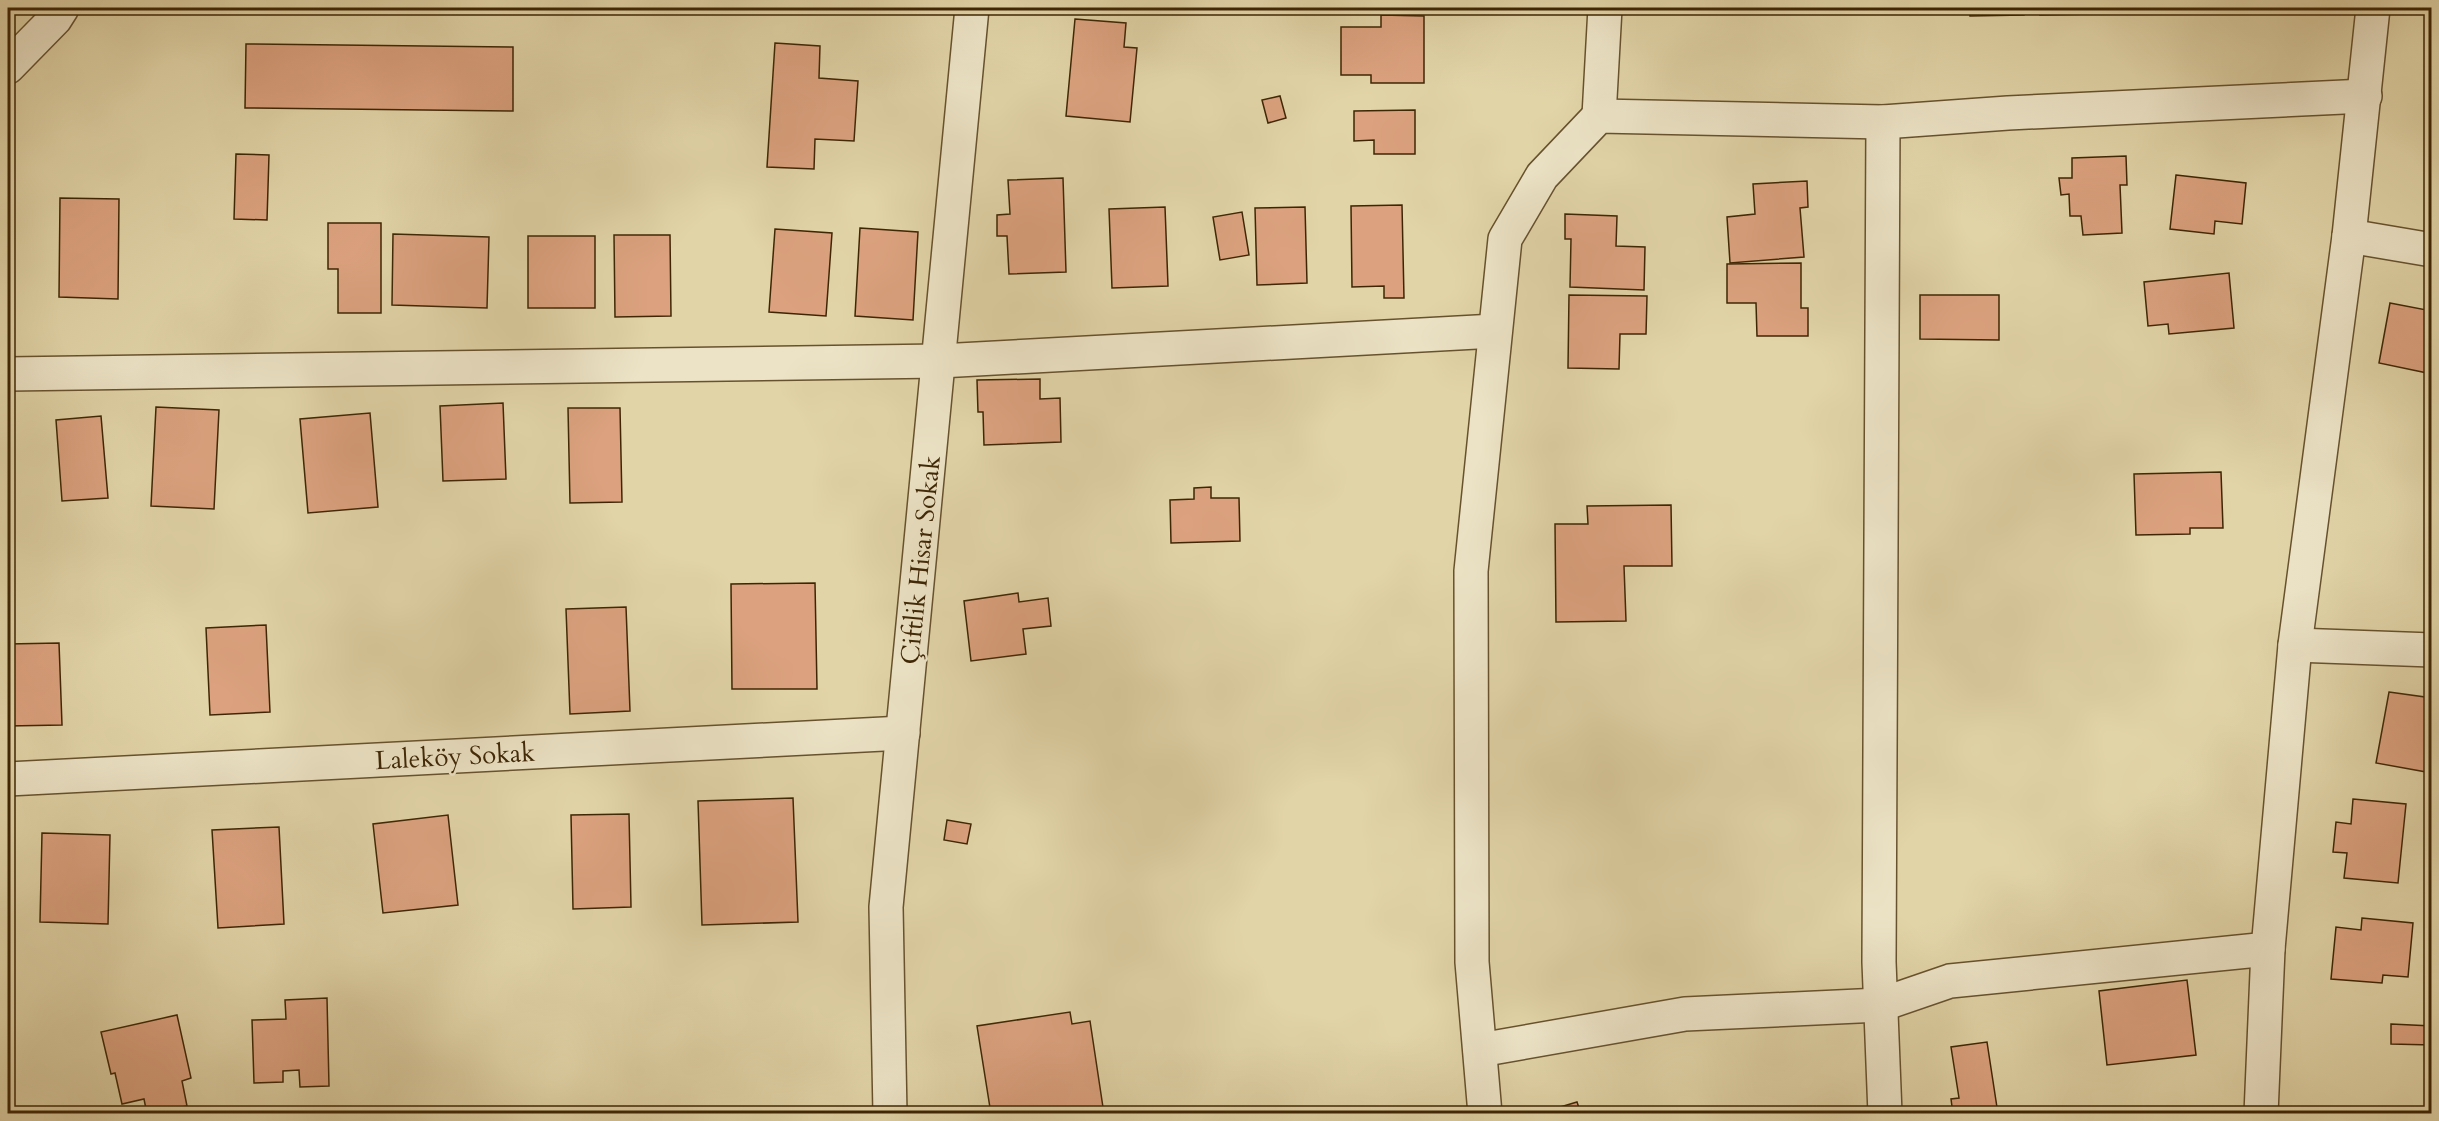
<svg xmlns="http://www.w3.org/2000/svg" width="2439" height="1121" viewBox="0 0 2439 1121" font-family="Cardo,serif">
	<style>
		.building { fill: #dca27f; stroke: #3e2605; stroke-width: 1.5 }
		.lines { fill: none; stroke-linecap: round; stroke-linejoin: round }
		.minor-casing { stroke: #67522e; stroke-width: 36 }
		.minor { stroke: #ece3c6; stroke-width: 33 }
		.labels { text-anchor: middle; stroke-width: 5; stroke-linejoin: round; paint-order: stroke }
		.street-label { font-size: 26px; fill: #3e2605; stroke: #ece3c6 }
	</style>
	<rect width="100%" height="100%" fill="#e1d4a7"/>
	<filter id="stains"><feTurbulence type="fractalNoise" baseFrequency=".00333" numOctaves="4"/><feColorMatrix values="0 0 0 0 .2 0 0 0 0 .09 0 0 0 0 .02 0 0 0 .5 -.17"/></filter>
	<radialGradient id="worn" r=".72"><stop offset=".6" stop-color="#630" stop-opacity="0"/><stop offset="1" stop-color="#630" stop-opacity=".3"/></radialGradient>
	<!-- building -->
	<g class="building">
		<path d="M1798 8H1904V10Z"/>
		<path d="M1970 8H2024V15L1970 16Z"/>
		<path d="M2039 8H2095V14L2040 15Z"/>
		<path d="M2168 8H2213L2212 14 2168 12Z"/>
		<path d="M1381 15 1424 16V83H1371V75H1341V27H1381Z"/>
		<path d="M1075 19 1126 23 1124 47 1137 48 1130 122 1066 116Z"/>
		<path d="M775 43 820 46 819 78 858 81 854 141 815 139 814 169 767 167Z"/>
		<path d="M246 44 513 47V111L245 108Z"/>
		<path d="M1280 96 1286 118 1268 123 1262 100Z"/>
		<path d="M1415 110V154H1374V140L1354 141V111Z"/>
		<path d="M236 154 269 155 267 220 234 219Z"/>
		<path d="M2126 156 2127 185H2120L2122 233 2083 235 2081 216H2070L2069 194 2061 195 2059 178H2072V158Z"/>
		<path d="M2176 175 2246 183 2242 224 2215 221 2214 234 2170 229Z"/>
		<path d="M1063 178 1066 272 1009 274 1007 236H997V215L1010 214 1008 180Z"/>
		<path d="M1807 181 1808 207 1800 208 1804 257 1730 263 1727 217 1755 214 1753 184Z"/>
		<path d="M60 198 119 199 118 299 59 297Z"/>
		<path d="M1402 205 1404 298H1384V286L1352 287 1351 206Z"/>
		<path d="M1165 207 1168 286 1112 288 1109 209Z"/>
		<path d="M1305 207 1307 283 1257 285 1255 208Z"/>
		<path d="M1242 212 1249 255 1220 260 1213 217Z"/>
		<path d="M1565 214 1617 216 1616 246 1645 247 1644 290 1570 287 1571 239H1565Z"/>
		<path d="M328 223H381V313H338V269H328Z"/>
		<path d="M860 228 918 232 913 320 855 316Z"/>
		<path d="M775 229 832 233 826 316 769 312Z"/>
		<path d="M393 234 489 237 487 308 392 305Z"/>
		<path d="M614 235H670L671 316 615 317Z"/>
		<rect x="528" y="236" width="67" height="72"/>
		<path d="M1801 263V308H1808V336H1757L1756 303H1727V264Z"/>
		<path d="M2229 273 2234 328 2169 334 2168 324 2148 326 2144 282Z"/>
		<path d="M1569 295 1647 296 1646 334H1620L1619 369 1568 368Z"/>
		<path d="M1920 295H1999V340L1920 339Z"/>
		<path d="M2390 303 2432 311V374L2379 363Z"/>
		<path d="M1040 379V399L1060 398 1061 442 984 445 983 412H978L977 380Z"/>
		<path d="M503 403 506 479 443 481 440 406Z"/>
		<path d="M156 407 219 410 214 509 151 506Z"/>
		<path d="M568 408H620L622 502 570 503Z"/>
		<path d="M370 413 378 507 308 513 300 419Z"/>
		<path d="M101 416 108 498 62 501 56 420Z"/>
		<path d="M2221 472 2223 528H2190V534L2136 535 2134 474Z"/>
		<path d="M1211 487V498H1239L1240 541 1171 543 1170 500 1194 499V488Z"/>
		<path d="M1671 505 1672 566H1624L1626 621 1556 622 1555 524H1588L1587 506Z"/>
		<path d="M815 583 817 689H732L731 584Z"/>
		<path d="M1018 593 1019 602 1048 598 1051 626 1023 629 1026 654 971 661 964 601Z"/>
		<path d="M626 607 630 711 570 714 566 609Z"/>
		<path d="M266 625 270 712 210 715 206 628Z"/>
		<path d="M59 643 62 725 8 726V644Z"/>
		<path d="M2389 692 2432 698V773L2376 763Z"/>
		<path d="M793 798 798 922 702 925 698 801Z"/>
		<path d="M2353 799 2406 804 2398 883 2344 878 2347 853 2333 852 2336 822 2351 824Z"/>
		<path d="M629 814 631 907 573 909 571 815Z"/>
		<path d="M448 815 458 905 383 913 373 824Z"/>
		<path d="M947 820 971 824 967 844 944 840Z"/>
		<path d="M279 827 284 924 218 928 212 830Z"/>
		<path d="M42 833 110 835 108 924 40 922Z"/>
		<path d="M2362 918 2413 923 2408 977 2383 975 2382 983 2331 979 2336 927 2361 930Z"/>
		<path d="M2187 980 2196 1055 2107 1065 2099 991Z"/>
		<path d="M327 998 329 1086 300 1087 299 1070 283 1071V1082L254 1083 252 1020 286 1019 285 1000Z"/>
		<path d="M1070 1012 1072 1024 1090 1021 1104 1114H991L977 1026Z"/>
		<path d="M177 1015 191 1078 182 1081 187 1106 147 1114 144 1099 122 1104 115 1073 111 1074 101 1032Z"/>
		<path d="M2391 1024 2432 1026V1045L2391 1044Z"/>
		<path d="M1987 1042 1998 1114H1953L1951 1099 1959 1098 1951 1047Z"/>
		<path d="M1577 1102 1581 1114H1537Z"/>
	</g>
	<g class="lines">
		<defs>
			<g id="minor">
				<path d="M8 67 55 19 62 8"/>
				<path d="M1599 116 1605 8"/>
				<path d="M1883 122 1879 962 1885 1114"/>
				<path d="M2349 236 2432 250"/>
				<path d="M8 374 940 361 1495 331"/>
				<path d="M2295 645 2432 650"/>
				<path d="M8 779 903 733"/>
				<path d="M1480 1050 1685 1014 1880 1005 1950 981 2268 949"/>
				<path d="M890 1114 886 907 972 8"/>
				<path d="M1485 1114 1472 962 1471 571 1505 239 1542 176 1599 116 1883 122 2008 113 2365 96"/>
				<path d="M2261 1114 2268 949 2295 645 2349 236 2373 8"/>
			</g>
		</defs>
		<!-- minor casing -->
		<use href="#minor" class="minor-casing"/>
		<!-- minor -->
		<use href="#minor" class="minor"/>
	</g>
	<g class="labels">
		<!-- street labels -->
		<g class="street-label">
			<text transform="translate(920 560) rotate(-84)" y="9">Çiftlik Hisar Sokak</text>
			<text transform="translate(455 756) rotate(-3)" y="9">Laleköy Sokak</text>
		</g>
	</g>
	<!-- margin -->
	<rect width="2439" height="1121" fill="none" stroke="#e1d4a7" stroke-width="30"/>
	<rect x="9" y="9" width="2421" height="1103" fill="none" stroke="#3e2605" stroke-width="3"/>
	<rect x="15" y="15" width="2409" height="1091" fill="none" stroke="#3e2605" stroke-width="1.5"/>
	<rect width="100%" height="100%" filter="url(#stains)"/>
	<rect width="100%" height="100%" fill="url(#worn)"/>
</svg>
